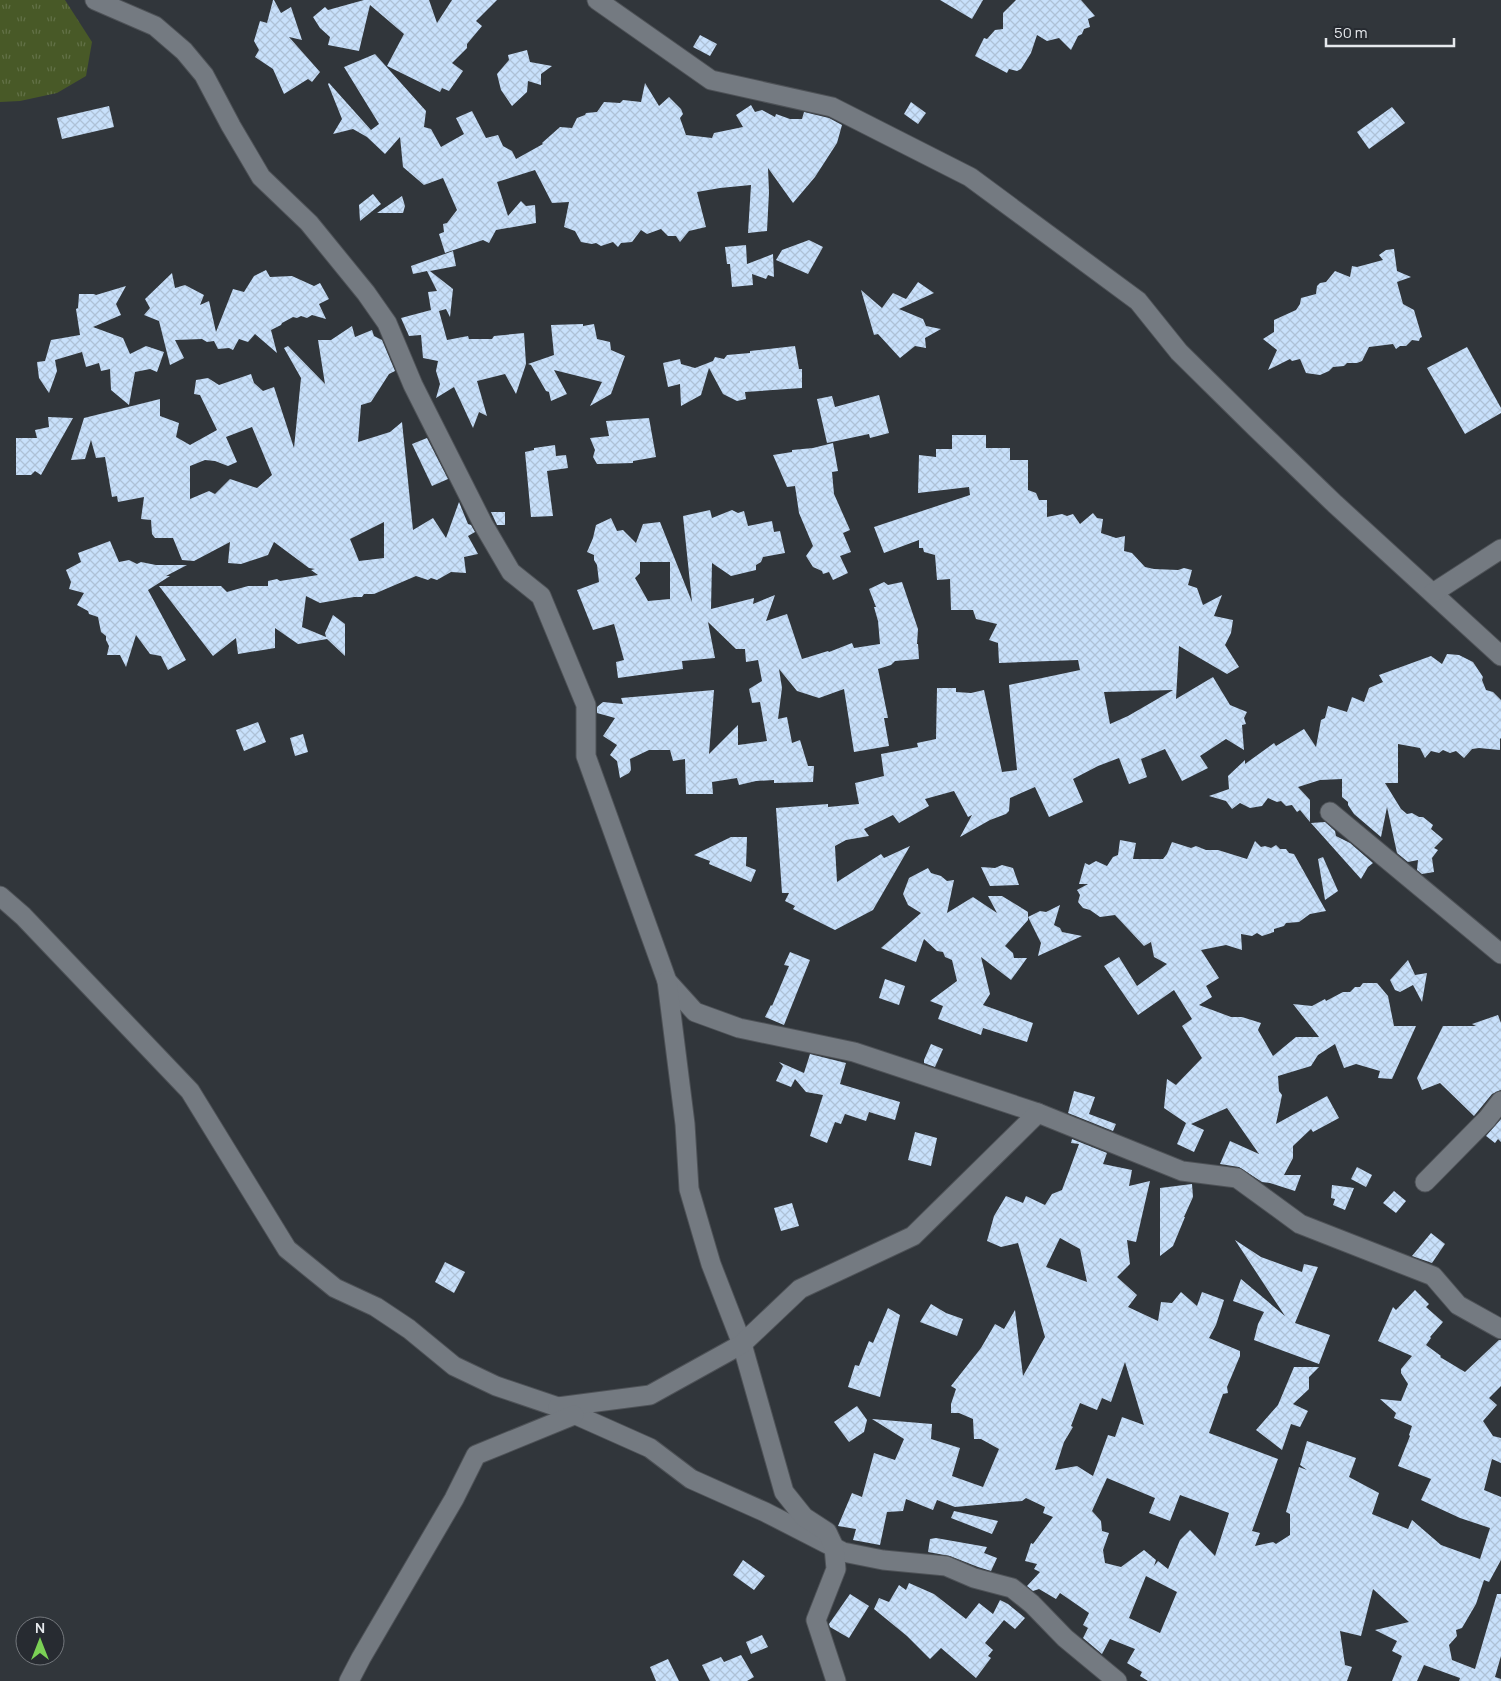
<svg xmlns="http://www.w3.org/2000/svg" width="1501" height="1681" viewBox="0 0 1501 1681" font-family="Manrope,sans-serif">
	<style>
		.grass { fill: url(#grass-tufts) }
		.building { fill: url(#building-cross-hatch); fill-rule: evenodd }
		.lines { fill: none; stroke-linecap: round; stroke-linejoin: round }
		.street-casing { stroke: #4e5257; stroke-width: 21 }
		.street { stroke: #747a81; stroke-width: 19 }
	</style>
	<defs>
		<pattern id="grass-tufts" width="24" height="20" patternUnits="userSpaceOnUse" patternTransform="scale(1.25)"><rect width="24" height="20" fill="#485927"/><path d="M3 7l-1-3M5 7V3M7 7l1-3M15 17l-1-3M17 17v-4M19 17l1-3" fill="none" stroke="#627147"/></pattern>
		<pattern id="building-cross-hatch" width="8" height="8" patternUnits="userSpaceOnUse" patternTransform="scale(1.25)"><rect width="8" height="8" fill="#c8e0fb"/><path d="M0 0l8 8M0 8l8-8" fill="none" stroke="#aec1d7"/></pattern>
	</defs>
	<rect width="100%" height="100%" fill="#31363b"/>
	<!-- grass -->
	<path class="grass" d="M0 0H65L92 42 86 76 57 93 20 101 0 102Z"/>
	<!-- building -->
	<g class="building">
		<path d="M273 0H274L281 13 291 7 302 40 289 37 320 72 312 82 308 79 284 94 273 69 255 57 259 50 254 41 260 21 267 23Z"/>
		<path d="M364 0H429L437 23 452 0H497L476 21 482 26 467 44V48L452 63 463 71 449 91 442 88 440 92 387 66 404 34 370 5 359 51 328 45 330 37 320 28 313 17 325 7 328 10Z"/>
		<path d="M940 0H983L972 19Z"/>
		<path d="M1016 0H1081L1095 16 1088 19 1090 27 1084 29 1082 34 1078 36 1071 50 1059 38 1047 41 1037 35 1031 53 1021 69 1017 71 1009 69 1007 73 975 56 984 38 987 39 995 30 1003 29V13Z"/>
		<path d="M700 35 717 44 710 56 693 47Z"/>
		<path d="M527 50 530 62 552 66 541 74V85L528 81 527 92 512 106 501 90 497 74 509 60 508 55Z"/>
		<path d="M375 54 426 111 424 127 431 129 441 147 464 134 456 118 472 111 486 138 498 135 503 146 512 151 516 159 543 144 542 143 560 127 572 128 577 118 585 115 586 113 597 112 604 102 620 103 623 100 641 102 645 83 659 106 669 97 681 109 683 114 680 118 686 135 712 138 714 133 743 127 736 115 751 105 755 112 762 110 775 117 776 114 790 119H802L804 112 829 118 842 125 837 143 815 177 793 203 768 168 769 192 767 231 748 233 751 185 720 188 697 192 706 227 689 231 680 242 676 236H668L661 229 647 234 641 230 632 242 621 243 618 247 613 242 601 246 596 243 592 244 581 242 575 231 564 227 569 202 552 203 535 170 497 182 508 216 521 201 526 206 535 205 536 223 496 230 489 243 483 240 445 253 439 234 444 232 443 224 447 223 457 210 443 178 424 185 403 167 400 137 385 154 367 137 353 129 333 134 342 119 328 84 329 83 371 130 379 124 344 67Z"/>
		<path d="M911 102 926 113 918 124 904 114Z"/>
		<path d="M109 106 114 127 62 139 57 118Z"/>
		<path d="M1392 107 1405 123 1369 149 1357 132Z"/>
		<path d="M373 194 381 204 360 221 359 205Z"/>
		<path d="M402 196 405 206 403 213H377Z"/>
		<path d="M809 240 823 247 808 274 776 260 782 250Z"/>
		<path d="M746 245 747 264 773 254 774 277 768 275 766 279 752 274 753 285 732 287 730 264H727L725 247Z"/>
		<path d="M1394 249 1397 271 1411 277 1397 282 1403 304 1414 310 1422 337 1420 338 1419 341 1412 340 1406 346H1400L1396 349 1393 344 1369 347 1362 361 1357 363H1347L1344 366 1333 367 1329 371 1320 375 1306 373 1300 359 1292 361 1290 359 1268 370 1277 350 1263 339 1274 332V320L1296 310 1300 304 1301 298 1316 294 1317 286 1320 283 1326 282 1335 271 1350 277 1352 266 1357 267 1383 260 1379 255 1386 250Z"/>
		<path d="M453 251 456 266 430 271 453 289 450 317 446 309 439 311 447 340 468 336 469 339H492L494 336 524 333 526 364 516 394 505 374 477 381 487 416 479 412 473 428 454 387 436 398 440 384 436 371 438 361 423 358 421 335 409 336 401 318 431 310 428 292 437 291 427 271 413 274 411 266Z"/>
		<path d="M266 270 270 277 292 276 314 286 320 283 329 299 319 304 326 319 312 315 307 318 301 316 297 318 293 317 282 323 281 325 271 330 277 353 255 334 248 342 239 339 233 350 229 348 218 349 214 341 207 342 202 339 175 340 184 358 170 365 159 321 144 315 150 308 145 299 172 273 175 288 185 285 204 295 200 305 209 301 216 332 233 289 244 292 254 276Z"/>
		<path d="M918 282 934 293 899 309 923 319 926 326 941 329 925 338 926 348 915 346 900 358 878 334 874 335 861 290 882 308 893 293 906 299Z"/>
		<path d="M126 286 116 304 121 315 93 327 123 338 130 354 146 346 164 352 157 372 150 369 135 372 129 405 111 390 110 369 101 371 99 363 86 367 82 352 55 360 57 371 49 393 39 378 37 362 45 361 51 340 80 335 76 309 78 308 79 294H94L96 295Z"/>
		<path d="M583 324V326L594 324 597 339 610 342 611 350 625 356 611 394 590 406 602 382 554 370 567 394 551 401 549 392 546 391 531 365 528 364 554 355 551 325Z"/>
		<path d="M352 326 355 337 372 330 374 336 382 340 395 371 389 374 371 402 361 405 358 442 390 432 402 422 413 530 433 518 446 538 459 502 468 524 471 525 475 532 468 536 478 554 464 557 466 573 451 572 437 580 431 578 428 580 416 576 374 594H364L362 597H354L320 603 306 596 302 627 326 637 325 633 333 615 345 624V656L327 639 298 644 275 628V648L238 654 236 638 213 656 159 586H221L227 592 248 586H268V581L277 579 280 581 318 575 311 570 315 569 309 568 274 542 268 555 241 564 228 563 230 542 194 561 182 560 173 538H155L152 534 151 520 141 519 144 497 118 502 117 496 112 497 105 457 96 458 91 440 85 459 71 460 84 418 160 399V416L179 423 176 437 190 445 217 430 200 395 194 394 196 380 208 378 219 385 251 374 254 383 263 391 274 387 294 448 301 378 284 348 288 346 325 384 318 340H331ZM252 427 272 475 257 488 230 479 215 494 209 491 190 499V466L205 460 215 461 228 466 237 462 226 437ZM384 522V558L359 561 350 539Z"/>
		<path d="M795 346 799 369H802V388L745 392 746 399 737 401 723 394 709 368 701 395 681 406 680 384 668 387 663 363 680 359 681 364 695 368 713 361 715 357 724 359 727 355 750 353V351Z"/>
		<path d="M1467 347 1501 408V413L1465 434 1427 368Z"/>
		<path d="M879 395 889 433 870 438 869 434 827 443 817 399 832 396 835 407Z"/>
		<path d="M48 417 73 418 41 475 35 471 31 475H16V438H37L35 430 49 427Z"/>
		<path d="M649 418 656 457 633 461V463L597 464 593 457 595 450 590 438 609 436 606 421Z"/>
		<path d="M952 435H986V448H1010V460H1028V490L1036 493 1039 500H1047V517L1062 514 1067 516 1073 514 1080 524 1093 513 1097 518 1103 519 1101 533 1116 538 1125 536 1124 551 1132 553 1145 567 1154 569 1178 570 1184 568 1192 570 1188 585 1197 588 1203 605 1222 595 1214 616 1233 620 1231 633 1225 645 1239 667 1227 674 1179 646 1176 699 1213 677 1230 705 1247 712 1244 718 1246 724 1242 725 1244 750 1226 739 1200 756 1208 768 1182 781 1165 749 1141 759 1147 777 1129 784 1119 758 1098 766 1073 779 1083 802 1049 817 1035 787 1010 798 1009 811 1006 814 990 820 960 837 972 815 968 817 954 791 925 799 929 806 899 823 893 815 864 829 869 836 846 840 835 846 837 882 881 854 884 858 910 846 873 910 835 930 793 909 795 906 785 901 789 893H782L776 808 828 804V807L859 804 855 783 884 776 881 754 918 747 917 743 936 739 937 688H956V692L971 693 984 690 1002 772 1017 770 1009 685 1080 670 1078 660 999 663 998 643 989 640 997 624 976 619 973 610H951L950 579 937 580 935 555 924 552 923 548H919V540L884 553 874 527 970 495 969 487 918 493 919 455 936 457V449H952ZM1173 690 1128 716 1110 724 1104 692Z"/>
		<path d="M427 438 448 479 432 486 412 444Z"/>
		<path d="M833 443 838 471 832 472 834 494 850 530 843 533 851 552 840 556 848 573 833 580 829 572 823 574 822 571 813 567 806 556 813 546 799 513 795 486 787 487 773 455 792 452V450L813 448Z"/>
		<path d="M555 445 556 456 566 455 568 468 547 471 553 516 531 517 525 452 534 450V448Z"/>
		<path d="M710 510 712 518 732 510 738 513 744 511 748 526 772 521 774 532 780 531 785 553 763 557 761 562 756 565V570L731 576 712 563 711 609 754 598 753 604 775 595 766 621 787 614 802 659 828 651 829 652 852 643 854 648 880 644 878 621 874 607H876L869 589 884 582 888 585 902 582 918 629 917 644H918L919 659 895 661 891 665 878 669 888 718H884L889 746 854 752 844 689 819 698 797 691 779 669 782 688 778 719 787 717 792 743 800 740 808 766H814L813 782 774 783V780L756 781 739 785 737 778 712 782 713 794H686L685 759 673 761 670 750H649L630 759 631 770 629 773 620 778 617 761 610 755 617 745 603 736 615 718 597 713V707L603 702 623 704 621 698 714 690 709 754 738 725V745L767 741 760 702 752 703 749 689 762 681 758 660 746 662 745 649H736L708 622 715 658 682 661 683 669 618 678 616 662 624 660 614 624 593 630 577 590 599 582 597 565 594 560V555L587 552 593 538 596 525 611 518 617 531 623 530 636 543 643 524 660 522 692 602 683 516ZM640 562H670V599L648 601 635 578 640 573Z"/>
		<path d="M491 512H505V525H497Z"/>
		<path d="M110 541 119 562 129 560 137 564 141 562 156 565H187L166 576H170L148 590 186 660 168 670 161 656 150 654 136 635 126 667 120 655H107L109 646 106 640V636L101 632 98 617 89 614 88 611 77 605 84 593 69 589 71 582 66 570 81 562 78 553Z"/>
		<path d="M1447 654 1459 655 1473 662 1483 677 1482 680 1486 690 1493 692 1501 700V738L1500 739V750L1479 748 1472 749 1464 758 1456 751 1450 753 1443 750 1439 753 1431 751 1425 758 1420 748 1398 744V783H1385L1401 809 1407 814 1412 813 1419 817H1423L1433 825 1431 829 1443 839 1434 848 1438 850 1432 858 1434 872 1422 874 1417 870 1418 860 1408 862 1397 853 1387 807 1381 837 1354 814 1348 805V802L1342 797V779L1320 780 1298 787 1310 800V822L1300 810 1297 812 1292 805 1286 806 1281 801 1277 802 1268 798 1262 806 1250 808 1240 803 1232 809 1226 801 1209 796 1229 789 1228 776 1245 760V764L1274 743 1276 746 1304 729 1316 747 1321 720 1325 718 1328 706 1347 712 1352 697 1364 702 1369 688 1383 682 1379 675 1431 656 1442 664Z"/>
		<path d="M258 722 266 742 244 751 236 730Z"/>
		<path d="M303 734 308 752 295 756 290 738Z"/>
		<path d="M1325 822 1335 831 1336 836 1350 843 1373 863 1368 867 1361 879 1311 823Z"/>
		<path d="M731 837H747L746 866 756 870 751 882 709 864 710 861 694 855Z"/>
		<path d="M1120 840 1136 843 1133 859H1163L1167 854 1172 842 1191 848 1196 846 1206 850H1218L1247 859 1255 841 1261 847 1265 846 1271 848 1276 845 1280 849H1286L1289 853 1294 854 1326 911 1310 914 1299 922 1286 923 1284 926 1274 929V932L1262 936 1257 933 1252 936 1241 934 1242 950 1226 945 1201 950 1219 978 1206 986 1212 997 1199 1005 1231 1017H1242L1261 1023 1258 1030 1273 1056 1296 1037H1319L1293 1004 1312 1006 1325 999 1326 1001 1343 992H1350L1355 987H1360L1363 983H1377L1388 996 1394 1026H1416L1392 1079 1378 1078 1380 1071 1356 1064 1344 1068 1335 1044 1318 1055 1311 1066 1278 1076 1279 1091 1282 1095 1276 1124 1327 1096 1339 1118 1313 1132 1311 1129 1293 1146V1158L1284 1175H1301L1295 1191 1270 1183 1262 1182 1239 1167 1220 1164 1230 1141 1259 1154 1227 1108 1191 1124 1204 1130 1194 1152 1177 1144 1186 1123 1164 1108 1167 1079 1176 1085 1202 1058 1182 1026 1192 1019 1174 990 1138 1015 1104 966 1119 957 1137 986 1167 964 1154 957 1151 942 1144 946 1115 915 1100 917 1090 910 1083 908 1078 902 1080 895 1077 890 1088 884H1079L1085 863 1089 865 1096 861 1107 866 1113 857 1118 855Z"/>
		<path d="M1323 857 1338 891 1325 900 1318 859Z"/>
		<path d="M1002 865 1013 868 1019 885 990 886 981 867 995 868Z"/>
		<path d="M928 868 931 873 941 876 947 881 954 880 947 913 973 897 997 913 988 896H1002L1028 912V920L1005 946 1013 953 1014 958H1027L1011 980 981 957 990 994 983 1005 1033 1023 1027 1042 983 1028 981 1035 938 1019 943 1006 930 1001 957 981 952 960 945 957 943 952 937 951 924 939 916 962 881 948 921 913 908 905 903 894 909 878Z"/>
		<path d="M1060 905 1054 925 1060 928 1062 932 1082 936 1038 956 1041 943 1028 917 1040 911 1046 912Z"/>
		<path d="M790 952 810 960 784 1025 765 1017 771 1005 772 1006 789 966 784 965Z"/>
		<path d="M1408 960 1415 975 1427 973 1422 1002 1413 985 1400 992 1395 990 1390 980Z"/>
		<path d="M885 979 905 986 899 1005 879 998Z"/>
		<path d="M1498 1015 1501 1023V1090L1492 1094 1474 1116 1440 1083 1422 1090 1417 1078 1443 1026H1476L1472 1024Z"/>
		<path d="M931 1044 943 1049 935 1067 924 1063V1060Z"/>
		<path d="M810 1054 846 1063 840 1084 900 1102 895 1120 869 1112 866 1121 845 1114 841 1124 835 1122 827 1143 810 1136 823 1095 806 1092 795 1079 791 1087 776 1081 783 1066 779 1062 804 1073Z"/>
		<path d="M1074 1091 1095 1097 1089 1114 1116 1124 1113 1131 1068 1113Z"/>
		<path d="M1501 1119V1142L1498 1139 1495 1143 1486 1136Z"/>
		<path d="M915 1132 937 1138 931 1166 908 1160Z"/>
		<path d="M1072 1139 1107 1153 1103 1164 1132 1170 1129 1186 1150 1181 1136 1242 1127 1240 1130 1264 1117 1277 1137 1295 1128 1307 1158 1321 1161 1302 1172 1303 1181 1292 1197 1306 1202 1292 1224 1300 1216 1325 1209 1338 1240 1351V1356L1227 1387 1228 1393 1223 1394 1209 1433 1278 1459 1252 1531 1260 1533 1255 1546 1273 1542 1276 1544 1290 1535V1514L1286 1512 1299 1467 1307 1470 1300 1465 1307 1441 1356 1458 1349 1477 1379 1493 1372 1514 1408 1529 1412 1520 1441 1545 1480 1559 1490 1528 1460 1518 1421 1500 1431 1479 1398 1466 1410 1436 1409 1435 1412 1426 1394 1418 1396 1413 1380 1399 1401 1401 1408 1384 1401 1373V1369L1412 1356 1378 1341 1393 1307 1396 1310 1415 1290 1429 1304 1426 1307 1443 1322 1430 1337 1431 1338 1426 1345 1441 1356 1440 1357 1465 1372 1499 1340H1501V1386L1489 1398 1497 1405 1483 1421 1493 1436 1501 1438V1463L1492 1459 1484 1490 1501 1497V1560L1489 1582 1484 1580 1476 1604 1462 1628 1456 1630 1457 1636 1449 1645 1452 1660 1475 1669 1497 1594H1501V1656L1495 1677 1501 1679V1681H1459L1460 1678 1424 1665 1417 1681H1392L1402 1656 1392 1651 1397 1641 1375 1630 1409 1622 1373 1589 1361 1636 1340 1631 1345 1665 1352 1667 1347 1681H1148L1140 1676 1142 1672 1127 1663 1135 1649 1110 1639 1102 1654 1083 1638 1088 1628 1083 1625 1089 1613 1060 1593 1056 1599 1039 1589 1033 1591 1027 1586 1040 1572 1034 1569 1037 1564 1025 1561 1031 1543 1033 1544 1053 1517 1043 1513 1045 1507 1026 1498 1022 1501 955 1507 937 1500 933 1510 906 1499 903 1511 887 1512 880 1545 853 1540 856 1529 838 1526 852 1493 862 1497 874 1453 895 1460 904 1439 872 1419 932 1424 931 1439 960 1448 952 1476 983 1487 999 1449 981 1439H974L973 1419 959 1413H951V1404L956 1389 951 1386 981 1348 995 1324 1004 1329 1015 1310 1023 1376 1045 1337 1018 1243 1001 1247 987 1241 994 1216 1006 1196 1023 1203 1026 1196 1045 1205 1052 1194 1062 1190 1079 1144 1071 1143ZM1060 1238 1080 1249 1087 1282 1046 1267ZM1125 1362 1144 1425 1122 1417 1115 1437 1108 1435 1093 1476 1077 1466 1055 1470 1064 1442 1073 1427 1071 1426 1080 1403 1097 1410 1102 1398 1111 1402ZM1107 1478 1155 1498 1149 1513 1170 1521 1180 1495 1229 1513 1215 1556 1190 1530 1180 1540 1168 1569 1158 1561 1154 1566 1156 1560 1144 1550 1121 1567 1105 1563 1103 1550 1109 1533 1102 1531 1101 1521 1092 1511ZM1146 1576 1177 1592 1160 1633 1129 1618Z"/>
		<path d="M1357 1167 1372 1175 1366 1187 1351 1179Z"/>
		<path d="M1192 1184 1193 1197 1184 1217H1185L1173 1246 1160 1256V1188Z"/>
		<path d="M1332 1185 1354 1188 1345 1210 1333 1205 1335 1199 1331 1198Z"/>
		<path d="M1394 1191 1406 1201 1396 1213 1383 1203Z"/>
		<path d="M792 1203 799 1226 781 1231 774 1208Z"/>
		<path d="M1431 1233 1445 1244 1432 1263 1412 1256Z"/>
		<path d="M1235 1240 1261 1257 1302 1272 1304 1264 1318 1267 1295 1323 1330 1335 1319 1364 1254 1340 1258 1324 1264 1312 1233 1301 1241 1279 1285 1316Z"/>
		<path d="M445 1262 465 1272 454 1293 435 1282Z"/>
		<path d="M931 1304 946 1313 963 1319 957 1336 920 1322Z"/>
		<path d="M888 1308 900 1315 880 1397 848 1387 855 1365 859 1366 869 1341 873 1343Z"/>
		<path d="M1294 1367H1319L1309 1377V1389L1293 1404 1308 1411 1300 1427 1291 1424 1282 1450 1256 1430 1278 1405Z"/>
		<path d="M857 1406 867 1420 864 1432 849 1442 834 1422Z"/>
		<path d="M954 1511 998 1521 992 1534 951 1518Z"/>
		<path d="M936 1538 987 1547 984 1553 997 1558 991 1571 978 1567 950 1556 928 1552 930 1539Z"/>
		<path d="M743 1560 765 1576 754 1590 733 1575Z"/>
		<path d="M909 1583 934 1594 966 1619 979 1603 993 1614 1000 1600 1008 1604 1025 1618 1015 1629 1004 1620 985 1643 993 1650 988 1656 991 1658 976 1678 941 1648 930 1659 907 1636 874 1609 879 1598 889 1602 899 1585 906 1590Z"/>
		<path d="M850 1594 869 1606 849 1638 830 1627 829 1624Z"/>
		<path d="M762 1635 768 1647 751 1654 746 1642Z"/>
		<path d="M741 1655 754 1677 747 1681H710L702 1665 721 1657 724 1662Z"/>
		<path d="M668 1659 679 1681H656L650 1667Z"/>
	</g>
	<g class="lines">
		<defs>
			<g id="street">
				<path d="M95 0 155 26 184 51 204 75 231 126 261 177 309 223 366 293 387 323 413 385 483 524 511 572 541 596 586 705V756L667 981 695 1012 739 1028 854 1052 1038 1113"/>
				<path d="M597 0 711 80 832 107 970 177 1138 301 1179 352 1255 427 1335 504 1501 656"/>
				<path d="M1433 593 1501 549"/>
				<path d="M1330 812 1501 954"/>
				<path d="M0 896 23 916 190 1091 287 1249 335 1288 376 1307 409 1329 454 1366 496 1386 558 1407 650 1448 691 1479 765 1512 843 1552 883 1560 946 1566 974 1578 1012 1588 1032 1604 1065 1638 1117 1681"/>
				<path d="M667 981 685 1124 689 1189 711 1264 742 1344 784 1492 804 1517 827 1532 834 1547 836 1569 816 1620 836 1681"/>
				<path d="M1425 1182 1487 1119 1501 1101"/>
				<path d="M558 1407 650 1395 742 1344 800 1289 913 1236 1038 1113 1182 1171 1237 1178 1300 1224 1433 1276 1458 1305 1501 1329"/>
				<path d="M349 1681 361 1658 454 1499 476 1455 574 1415"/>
			</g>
		</defs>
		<!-- street casing -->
		<use href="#street" class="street-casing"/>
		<!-- street -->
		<use href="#street" class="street"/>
	</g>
	<!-- north arrow -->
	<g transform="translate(40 1641)"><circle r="24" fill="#272b31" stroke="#73777c"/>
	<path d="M0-4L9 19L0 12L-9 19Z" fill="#7bd155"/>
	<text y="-8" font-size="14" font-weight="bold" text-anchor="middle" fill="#e6e9ed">N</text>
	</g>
	<!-- scale -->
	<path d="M1326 38v8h128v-8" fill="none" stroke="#e6e9ed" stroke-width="2.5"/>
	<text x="1334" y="38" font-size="15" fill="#e6e9ed" stroke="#272b31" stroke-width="4" paint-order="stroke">50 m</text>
</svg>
